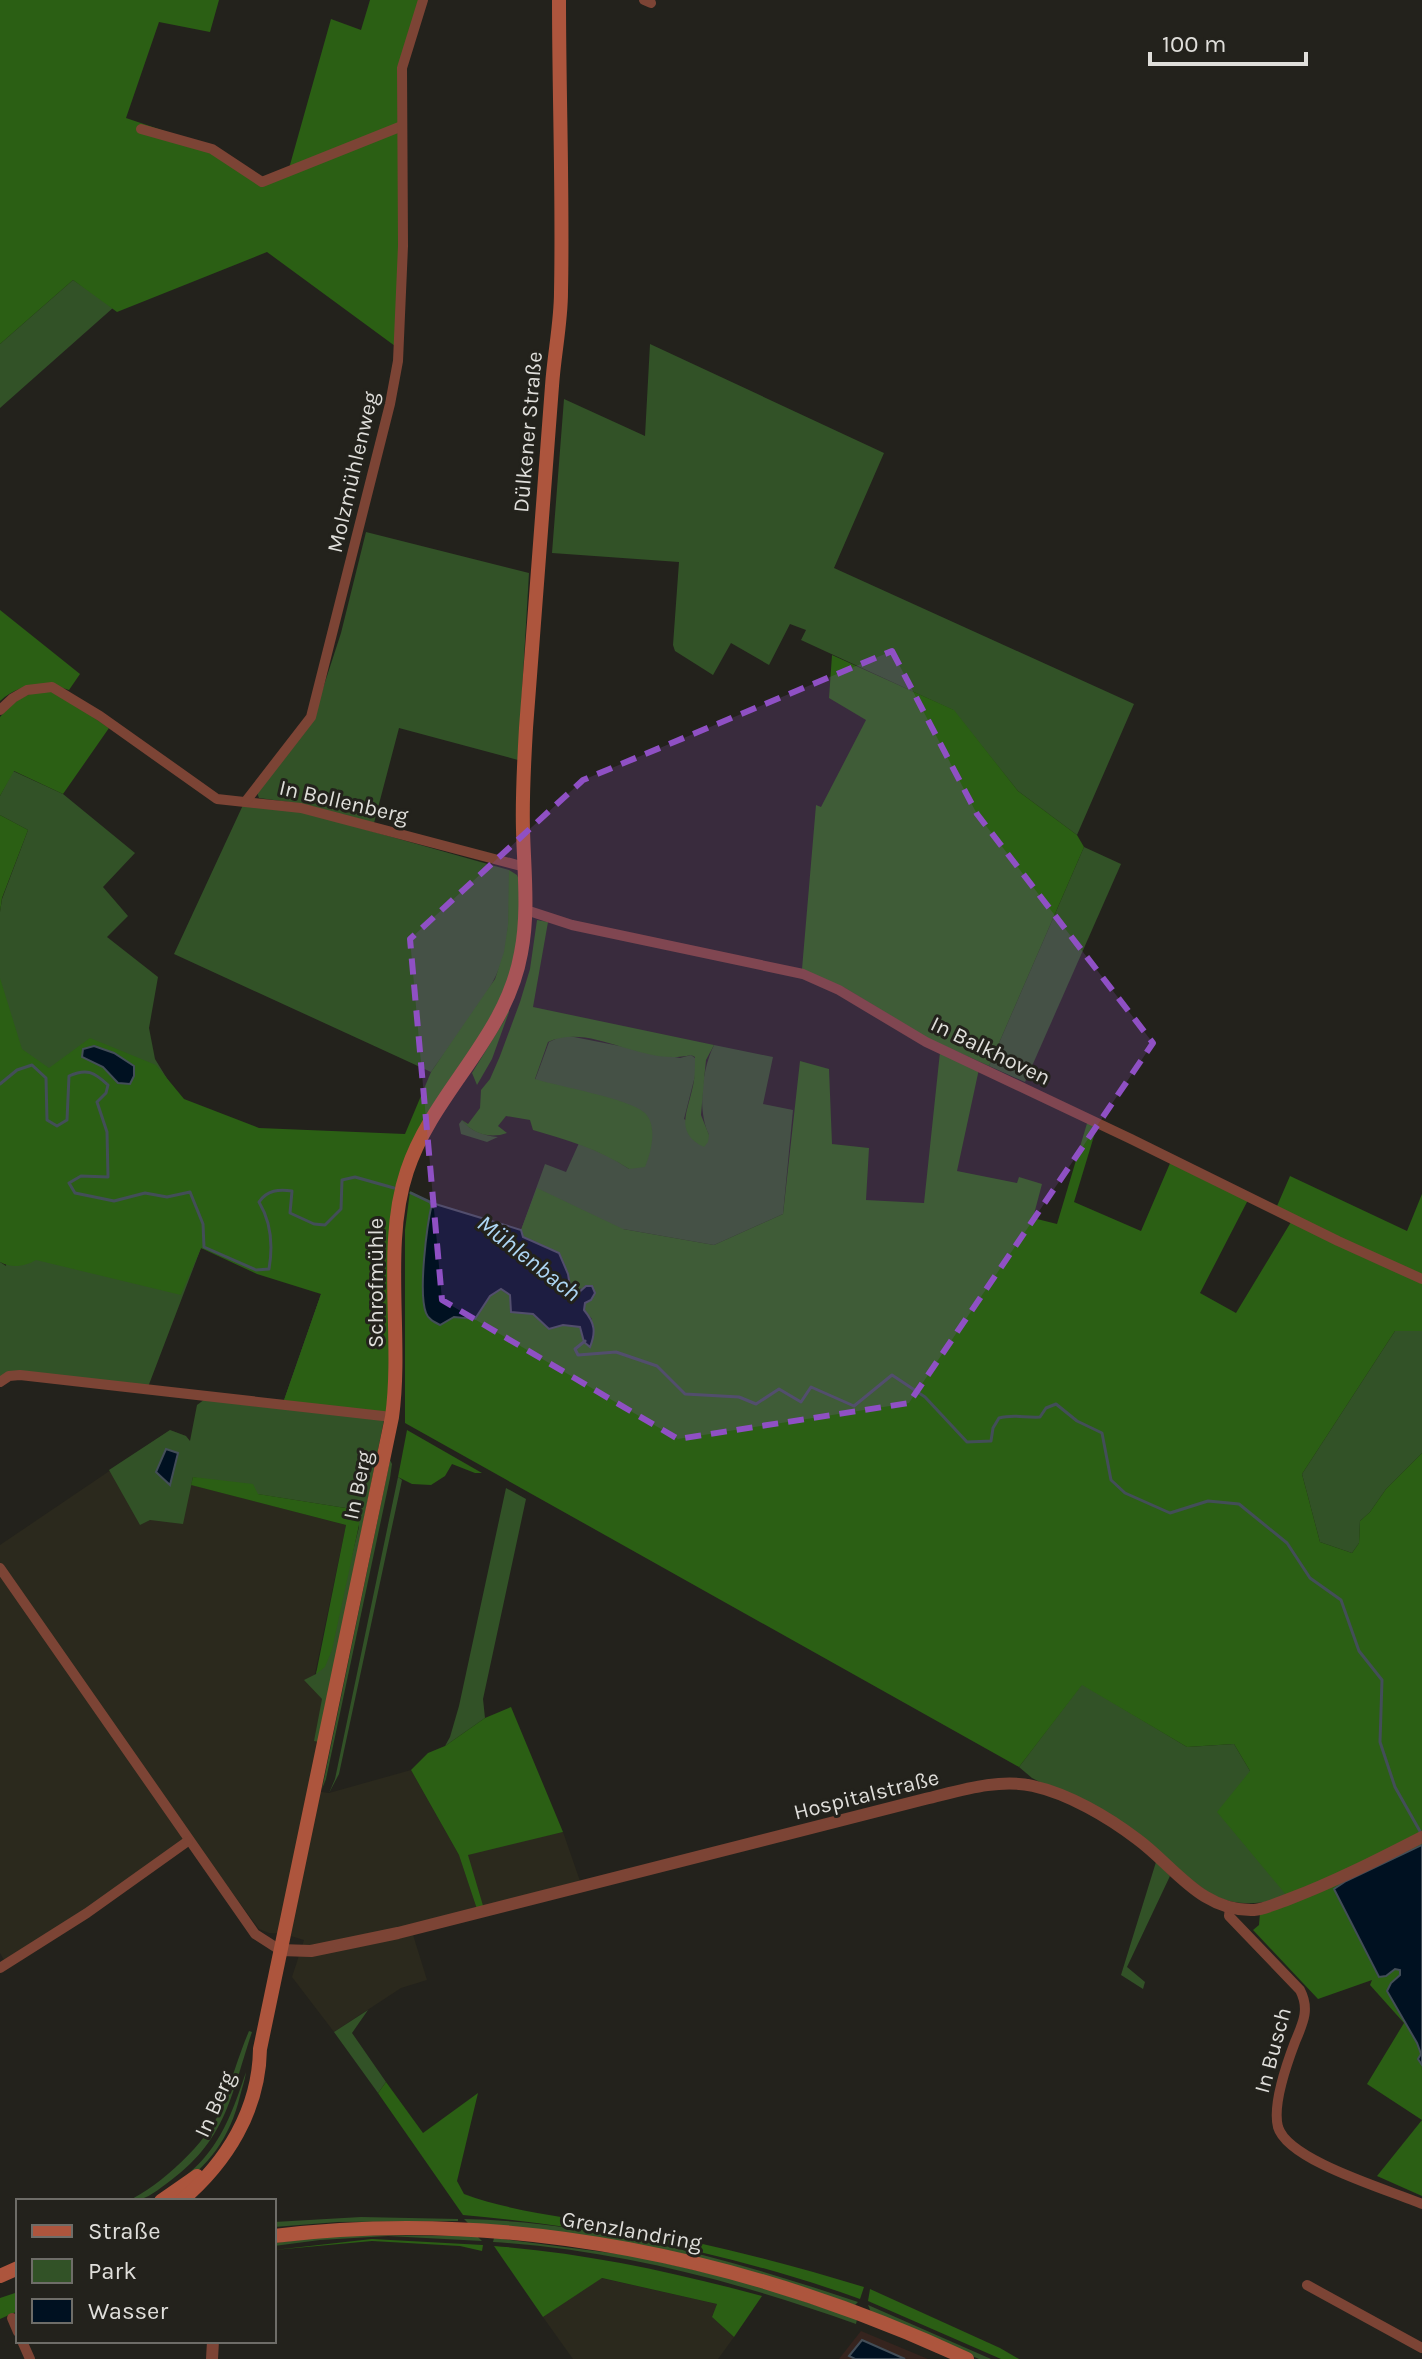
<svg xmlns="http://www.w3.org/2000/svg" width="1422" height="2359" viewBox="0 0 1422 2359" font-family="Karla,sans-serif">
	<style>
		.built { fill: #2b291d }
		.industrial { fill: #36241e }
		.green { fill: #325227 }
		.forest { fill: #2b5f14 }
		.water { fill: #001121; stroke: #434e58; stroke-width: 2 }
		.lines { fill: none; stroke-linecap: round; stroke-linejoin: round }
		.stream { stroke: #434e58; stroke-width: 3 }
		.minor { stroke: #7c4435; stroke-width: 10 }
		.tertiary { stroke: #7c4435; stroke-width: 12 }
		.secondary { stroke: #ad553d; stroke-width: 14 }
		.marked { fill: #8f50c4; fill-opacity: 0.2; stroke: #8f50c4; stroke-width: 6; stroke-dasharray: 16 10; stroke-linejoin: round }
		.labels { text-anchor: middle; stroke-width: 6; stroke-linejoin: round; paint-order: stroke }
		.street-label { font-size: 22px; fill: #dfdeda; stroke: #23221c }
		.water-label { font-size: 24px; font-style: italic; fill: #add6f3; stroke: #23221c }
	</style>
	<rect width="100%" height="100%" fill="#23221c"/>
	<!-- built -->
	<g class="built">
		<path d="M170 1430 186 1436 192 1485 346 1525 312 1688 328 1705 308 1790 329 1793 411 1770 459 1855 563 1832 580 1881 410 1925 427 1980 401 1988 334 2032 292 1977 304 1940 284 1934 269 1933 259 1929 191 1837 79 1914 4 1960 0 1953V1545Z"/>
		<path d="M601 2278 717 2304 712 2317 734 2337 718 2359H573L543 2317Z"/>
	</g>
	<!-- industrial -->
	<path class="industrial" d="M861 2331 928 2359H839Z"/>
	<!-- green -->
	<g class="green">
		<path d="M73 280 114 307 0 408V344Z"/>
		<path d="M650 344 884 453 834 568 1134 704 1077 835 1018 791 953 710 801 640 806 630 790 624 769 665 731 643 713 675 675 651 673 645 679 562 552 553 564 399 645 436Z"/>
		<path d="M366 532 529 573 518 760 399 728 374 823 303 804 259 798 257 792 313 719 341 633Z"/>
		<path d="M13 771 63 794 135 853 103 887 128 916 107 937 158 977 149 1028 155 1059 182 1103 260 1132 413 1138 283 1403 321 1294 318 1282 201 1248 148 1387 0 1378V1262L6 1266 17 1070 0 983V912L2 899 28 830 0 815V796Z"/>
		<path d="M243 805 300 811 509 870C509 897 510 925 505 951 495 992 455 1037 431 1072L174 954Z"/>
		<path d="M1084 847 1121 864 1025 1082 989 1066Z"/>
		<path d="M564 1035 680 1058 691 1055 695 1058V1076L684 1119 709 1135C697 1111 702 1069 714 1045L773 1057 763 1104 793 1110 783 1214 714 1245 623 1229 541 1323 521 1230 545 1164 566 1172 579 1143 612 1158 629 1169V1105L535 1080 549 1042Z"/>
		<path d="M462 1120C470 1131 485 1136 498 1137L487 1142 461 1134 459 1124Z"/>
		<path d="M1395 1331H1422V1453L1386 1489 1370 1512 1360 1521 1359 1543 1352 1553 1320 1542 1302 1474Z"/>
		<path d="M205 1399 384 1420 319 1742 314 1741 322 1699 304 1680 316 1674 352 1555 359 1527V1515L352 1509 257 1494 193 1477 183 1524 150 1520 140 1525 109 1470 170 1430 186 1436 190 1441 197 1405Z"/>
		<path d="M390 1460 392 1464 390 1478 326 1779 322 1789Z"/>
		<path d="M398 1477 402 1480 339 1774 329 1793 335 1779Z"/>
		<path d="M506 1488 526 1499 483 1699 485 1718 445 1746 450 1737 459 1706Z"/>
		<path d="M1082 1684 1187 1747 1234 1744 1250 1771 1287 1897C1260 1905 1235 1907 1209 1893L1109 1817 1032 1778 1019 1767Z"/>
		<path d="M1156 1862 1170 1876 1127 1967 1145 1982 1143 1989 1121 1975Z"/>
		<path d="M368 2010 352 2033 386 2082 378 2093 334 2032Z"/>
		<path d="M249 2031 252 2032C230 2098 227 2140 166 2184 154 2193 144 2201 128 2201 160 2186 208 2142 221 2109 231 2083 238 2057 249 2031Z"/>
		<path d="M246 2072C245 2080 242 2088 240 2096 230 2138 209 2166 173 2191 165 2196 160 2201 151 2201 211 2163 224 2138 246 2072Z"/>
		<path d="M361 2217 458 2219V2221L338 2222 274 2227V2222Z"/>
		<path d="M464 2219C598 2222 731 2259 858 2302L855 2305 784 2281 469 2224Z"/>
		<path d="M339 2235 477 2236 482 2241 388 2236 320 2240 274 2246V2243Z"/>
		<path d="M494 2238 634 2256 742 2281 857 2319 856 2324C739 2282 618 2250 493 2242Z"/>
		<path d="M868 2305 991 2359H979L871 2312Z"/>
	</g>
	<!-- forest -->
	<g class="forest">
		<path d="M0 0H219L210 32 159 22 126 118 209 146 262 180 288 172 331 19 361 30 370 0H420L400 68V295L395 346 267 252 117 312 73 280 0 344Z"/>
		<path d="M0 610 80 674 69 690C44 681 20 683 0 701Z"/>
		<path d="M832 655 954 710 1018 791 1077 835 1084 847 989 1066 929 1039 845 988 802 969 816 805 821 807 866 720 829 698Z"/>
		<path d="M50 690 58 693 109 728 63 794 14 771 0 796V717C15 700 27 692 50 690Z"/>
		<path d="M0 815 28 830 2 898 0 912Z"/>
		<path d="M509 870 517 875 522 887 521 930 506 992 401 1169 390 1402 385 1413 283 1403 321 1294 257 1274 201 1248 181 1295 36 1260C26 1266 12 1269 0 1262V978L22 1049 49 1068 90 1038 156 1065 184 1099 259 1128 405 1134 431 1072 495 979 504 952 508 925Z"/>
		<path d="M537 920 548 922 533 1007 714 1045 706 1060 704 1080 701 1115 709 1135 708 1142 704 1147C675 1133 687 1113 692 1090 695 1079 695 1069 695 1057L691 1055C641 1067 592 1022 548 1042L535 1079C560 1087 628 1098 645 1113 658 1126 651 1153 645 1167L629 1169C599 1149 567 1140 533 1130L530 1120 506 1116 498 1126 507 1133C491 1139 472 1134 462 1120L468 1124 480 1108 481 1090 490 1079 500 1056 520 1002 530 969Z"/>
		<path d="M508 1008 509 1012 492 1059 477 1085 472 1073 504 1021Z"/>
		<path d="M940 1052 979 1069 957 1171 1017 1183 1019 1177 1042 1184 1033 1218 1057 1224 1088 1120 1097 1126 1074 1202 1141 1231 1171 1161 1248 1200 1200 1293 1236 1313 1291 1222 1274 1213 1290 1176 1407 1231 1422 1194V1331H1395L1302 1474 1320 1542 1352 1553 1359 1543 1360 1521 1370 1512 1386 1489 1422 1453V2120L1367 2084 1404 2023 1370 1985 1372 1980 1318 1999 1253 1930 1259 1925 1260 1913 1287 1896 1217 1812 1250 1771 1234 1744 1187 1747 1082 1685 1019 1767 405 1423V1230L410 1191 432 1203C424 1238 423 1276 426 1312L475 1319 490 1296 501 1289 534 1313 549 1329 563 1325 580 1327 584 1342 592 1319 584 1310 581 1288 577 1294 571 1293 568 1274 537 1242 523 1237 521 1230 537 1188 623 1229 714 1245 783 1214 800 1061 829 1069 832 1144 869 1148 866 1200 924 1203Z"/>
		<path d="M407 1430 482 1473H475L452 1464 445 1476 431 1485 412 1484 398 1477Z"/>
		<path d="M193 1477 253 1484 258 1494 352 1509 359 1515V1525L332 1650 325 1667 316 1674 346 1525 191 1485Z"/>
		<path d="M511 1707 563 1832 468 1855 484 1909H477L459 1855 411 1770 428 1753 445 1746 485 1718Z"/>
		<path d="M386 2082 423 2133 478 2093 457 2181 464 2194C515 2213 572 2217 626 2228 706 2243 786 2263 864 2287L860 2299C732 2253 599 2227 463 2215L378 2093Z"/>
		<path d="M1422 2120V2196L1377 2176Z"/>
		<path d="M372 2239 483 2245 482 2251 460 2246 372 2241 274 2250Z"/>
		<path d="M494 2246C585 2253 674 2272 762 2296L734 2337 712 2317 717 2304 602 2278 543 2317Z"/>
		<path d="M870 2289 1000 2348 1019 2359H1001L868 2301Z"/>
		<path d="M18 2292V2311L0 2319V2298Z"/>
	</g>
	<!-- water -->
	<g class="water">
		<path d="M94 1046 114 1053 134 1066V1076L130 1084 118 1083 103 1067 82 1057 83 1049Z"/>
		<path d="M432 1203 521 1230 523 1237 559 1253 568 1274 571 1292 577 1294 586 1286H592L595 1293 591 1300 585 1303 584 1310C595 1323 596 1332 590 1347L584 1342 580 1327 563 1325 549 1329 533 1314 511 1312 510 1295 501 1289 490 1296 475 1319 454 1317 440 1325C434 1322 428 1319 426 1313 418 1292 427 1225 432 1203Z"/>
		<path d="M166 1449 178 1453 170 1485 156 1472Z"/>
		<path d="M1422 1845V2065L1418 2059 1421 2054 1417 2043 1387 1991 1391 1983 1400 1975V1970L1395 1969 1386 1976 1379 1977 1334 1889 1346 1881Z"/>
		<path d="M862 2340 905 2359H855L849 2356Z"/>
	</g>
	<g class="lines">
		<!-- stream -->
		<g class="stream">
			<path d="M0 1084 17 1070 32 1065 46 1078 47 1120 57 1126 67 1120 69 1076C87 1068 94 1072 108 1085L106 1093 97 1102 107 1132 108 1177 81 1176 69 1183 75 1193 114 1201 145 1193 167 1197 190 1192 203 1224 204 1247 256 1270 269 1269C273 1246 271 1222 259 1202 267 1190 279 1189 292 1191L290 1213 314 1224 325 1225 341 1209 342 1180 355 1177 394 1188"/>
			<path d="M411 1193 430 1202 433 1207"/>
			<path d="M585 1341 575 1349 578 1355 616 1352 657 1366 685 1394 739 1397 756 1404 779 1389 801 1402 811 1387 854 1406 892 1375 925 1397 967 1442 991 1441 993 1428 999 1418C1014 1414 1025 1418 1040 1417L1046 1408 1056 1404 1077 1421 1102 1433 1111 1480 1125 1493 1170 1513 1208 1501 1239 1504 1287 1543 1310 1578 1341 1600 1359 1651 1382 1680 1380 1742 1395 1787 1421 1833"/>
		</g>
		<!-- minor -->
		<g class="minor">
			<path d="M644 0 651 3"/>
			<path d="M141 129 212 149 262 182 402 126"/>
			<path d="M0 710 13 698 27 690 52 687 100 716 217 799 301 808 525 867"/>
			<path d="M246 801 311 717 390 404 398 361 403 246 402 68 423 0"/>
			<path d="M526 910 572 925 803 974 839 990 926 1042 1131 1139 1338 1241 1422 1279"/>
			<path d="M0 1382 9 1376 20 1375 392 1417"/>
			<path d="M0 1568 255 1934 280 1950"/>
			<path d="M1230 1907 1229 1916 1300 1990C1310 2009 1303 2023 1295 2042 1287 2063 1272 2104 1278 2127 1288 2161 1389 2190 1422 2204"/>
			<path d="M0 1968 87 1913 188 1841"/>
			<path d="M1307 2285 1422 2348"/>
			<path d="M12 2318 18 2332"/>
			<path d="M22 2341 30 2359"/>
		</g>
		<!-- tertiary -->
		<g class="tertiary">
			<path d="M280 1950 311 1951 398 1933 925 1799C959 1791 998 1778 1033 1786 1069 1794 1108 1817 1137 1839 1174 1866 1201 1912 1254 1910 1265 1909 1278 1903 1289 1899 1334 1882 1379 1859 1422 1837"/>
			<path d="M212 2359 213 2341"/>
		</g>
		<!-- secondary -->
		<g class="secondary">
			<path d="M161 2201 197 2176"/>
			<path d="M181 2201C227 2162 259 2110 260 2049L392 1417C403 1338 382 1245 407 1171 433 1092 506 1038 521 953 529 912 524 871 523 830 522 796 524 762 526 728 534 614 543 500 552 386 554 355 561 323 561 292 563 194 559 97 559 0"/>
			<path d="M274 2236C510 2207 753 2259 967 2359"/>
			<path d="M0 2276 18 2268"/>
		</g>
	</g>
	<!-- marked area -->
	<path class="marked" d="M892 651 977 814 1153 1043 909 1403 678 1439 442 1300 410 939 583 780Z"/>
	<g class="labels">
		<!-- street labels -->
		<g class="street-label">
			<text transform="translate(527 432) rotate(-85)" y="8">Dülkener Straße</text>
			<text transform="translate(352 472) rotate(-77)" y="8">Molzmühlenweg</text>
			<text transform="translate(344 801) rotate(13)" y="8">In Bollenberg</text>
			<text transform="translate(991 1050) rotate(26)" y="8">In Balkhoven</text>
			<text transform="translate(375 1283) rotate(-90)" y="8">Schrofmühle</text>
			<text transform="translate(357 1485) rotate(-78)" y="8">In Berg</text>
			<text transform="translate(866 1794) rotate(-14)" y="8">Hospitalstraße</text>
			<text transform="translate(1272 2050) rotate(-75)" y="8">In Busch</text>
			<text transform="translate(214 2104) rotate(-66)" y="8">In Berg</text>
			<text transform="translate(632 2230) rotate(10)" y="8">Grenzlandring</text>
		</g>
		<!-- water labels -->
		<g class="water-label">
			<text transform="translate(529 1258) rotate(38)" y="8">Mühlenbach</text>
		</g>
	</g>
	<!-- legend -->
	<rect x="16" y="2199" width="260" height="144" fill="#23221c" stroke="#6e6d68" stroke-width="2"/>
	<rect x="32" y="2225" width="40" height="12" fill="#ad553d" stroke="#6e6d68" stroke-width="2"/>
	<text x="88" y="2239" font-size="24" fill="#dfdeda">Straße</text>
	<rect x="32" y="2259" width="40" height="24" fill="#325227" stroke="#6e6d68" stroke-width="2"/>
	<text x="88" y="2279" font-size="24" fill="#dfdeda">Park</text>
	<rect x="32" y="2299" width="40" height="24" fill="#001121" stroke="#6e6d68" stroke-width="2"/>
	<text x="88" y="2319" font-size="24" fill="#dfdeda">Wasser</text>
	<!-- scale -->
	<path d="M1150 52v12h156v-12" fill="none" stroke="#dfdeda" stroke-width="4"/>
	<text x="1162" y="52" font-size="24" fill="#dfdeda" stroke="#23221c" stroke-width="6" paint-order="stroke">100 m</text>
</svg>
